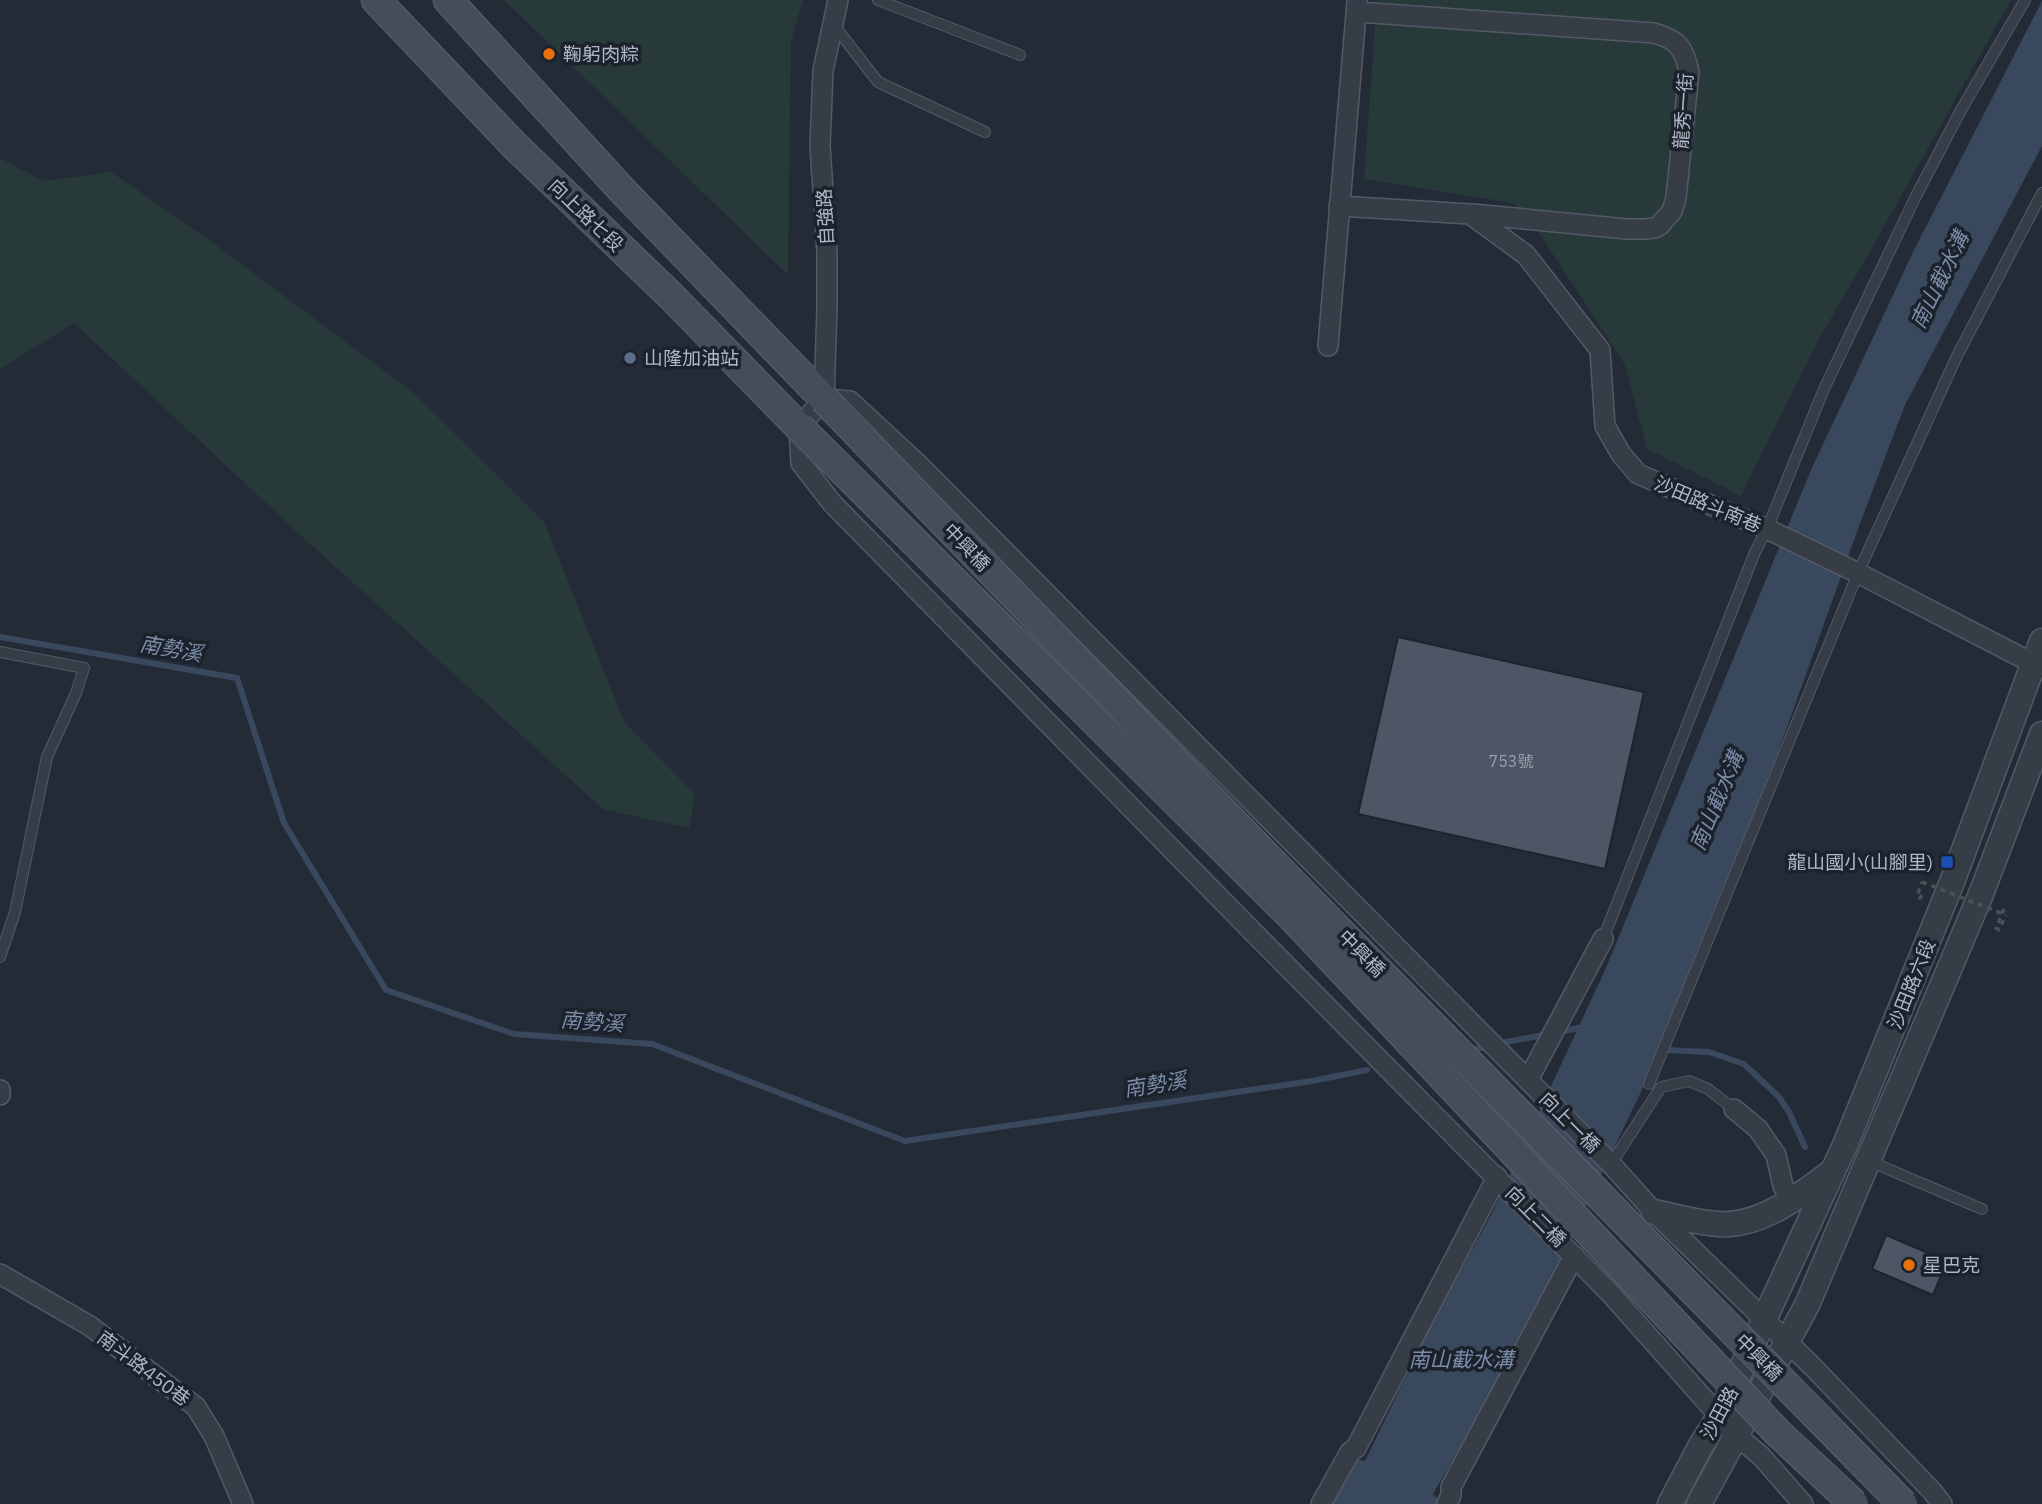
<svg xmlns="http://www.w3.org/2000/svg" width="2042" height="1504" viewBox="0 0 2042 1504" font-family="'IBM Plex Sans','Noto Sans TC',sans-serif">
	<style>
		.green { fill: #28393a }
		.water { fill: #3a485e }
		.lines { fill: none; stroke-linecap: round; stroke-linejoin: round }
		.stream { stroke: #3a485e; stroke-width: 6 }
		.building { fill: #4e5564; stroke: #1e242e; stroke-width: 2 }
		.service-casing { stroke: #545a65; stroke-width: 12 }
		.minor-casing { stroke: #545a65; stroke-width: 22 }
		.tertiary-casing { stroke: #545a65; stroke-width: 27 }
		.secondary-casing { stroke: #545a65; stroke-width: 31 }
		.path { stroke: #455457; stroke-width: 3.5; stroke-dasharray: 5 5; stroke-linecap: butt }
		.service { stroke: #363d47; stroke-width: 10 }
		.minor { stroke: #363d47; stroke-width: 19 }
		.tertiary { stroke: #363d47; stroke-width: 24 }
		.secondary { stroke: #454c5a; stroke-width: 28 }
		.secondary-bridge-casing { stroke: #545a65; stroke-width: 31; stroke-linecap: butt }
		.path-bridge { stroke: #455457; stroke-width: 3.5; stroke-dasharray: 5 5; stroke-linecap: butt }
		.secondary-bridge { stroke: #454c5a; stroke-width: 28 }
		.food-dot { fill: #e8710a; stroke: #1c222c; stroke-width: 2.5 }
		.service-dot { fill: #5c6f8a; stroke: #1c222c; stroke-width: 2.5 }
		.transit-dot { fill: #1a4fb4; stroke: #1c222c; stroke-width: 2.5 }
		.labels { text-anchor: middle; stroke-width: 7; stroke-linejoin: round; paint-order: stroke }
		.number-label { font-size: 16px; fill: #989eac }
		.poi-label { font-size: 19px; fill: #b1b7c4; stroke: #1c222c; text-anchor: start }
		.street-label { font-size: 19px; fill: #b1b7c4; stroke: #1c222c }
		.water-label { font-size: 21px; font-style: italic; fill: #7c8da9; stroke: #1c222c }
	</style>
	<rect width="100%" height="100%" fill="#232b37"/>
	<!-- green -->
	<g class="green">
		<path d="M504 0H803L791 41 788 275Z"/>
		<path d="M1377 0H2011L1867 257 1821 335 1741 496 1647 449 1625 365 1544 240 1514 203 1364 179Z"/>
		<path d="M0 158 43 181 111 172 205 237 414 393 545 523 625 723 695 794 689 828 603 809 298 533 74 323 0 369Z"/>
	</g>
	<!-- water -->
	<path class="water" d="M2042 1V146L1905 405 1859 526 1775 761 1650 1073 1555 1271 1492 1392 1433 1494 1439 1500 1436 1504H1331L1355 1459 1365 1461 1425 1337 1492 1213 1606 968 1811 470 1915 248Z"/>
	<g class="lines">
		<!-- stream -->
		<g class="stream">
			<path d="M0 637 237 678 284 823 386 990 514 1034 652 1044 905 1141 1312 1081 1367 1070"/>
			<path d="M1560 1032 1583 1027"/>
			<path d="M1506 1042 1549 1034"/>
			<path d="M1469 1050 1481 1048"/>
			<path d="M1667 1050 1709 1052 1744 1064 1779 1097 1789 1112 1805 1147"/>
		</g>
	</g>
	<!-- building -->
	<g class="building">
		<path d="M1398 637 1644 692 1605 869 1358 814Z"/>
		<path d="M1886 1235 1947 1261 1933 1295 1872 1269Z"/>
	</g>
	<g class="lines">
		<defs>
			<g id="service">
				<path d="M878 0 1020 55"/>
				<path d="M833 24 878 82 985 132"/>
				<path d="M0 652 84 668 76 693 47 757 15 912 0 957"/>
				<path d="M1603 939 1755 552 1767 529 1824 389 1916 196 1961 110 2025 0"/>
				<path d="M1649 1084 1858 573 1957 356 2042 193"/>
				<path d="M1869 1161 1982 1209"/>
				<path d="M1611 1164 1661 1087 1689 1081 1708 1089 1734 1109"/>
			</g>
			<g id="minor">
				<path d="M838 0 823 71 820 146 827 252V309L824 399 799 427 801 463 832 503 1255 934 1610 1293 1736 1435 1761 1456 1803 1504"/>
				<path d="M1357 12 1654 33C1678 40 1684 47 1689 72L1676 198 1672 211 1660 225 1655 228 1644 229H1627L1473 214"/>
				<path d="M1339 206 1470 214 1526 255 1600 350 1605 426 1621 454 1638 474 1767 529 1858 573 2042 668"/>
				<path d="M1328 346 1357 2"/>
				<path d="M824 399 850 401 920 466 1611 1164 1654 1212 1812 1366 1932 1491 1942 1504"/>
				<path d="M1528 1080 1603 939"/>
				<path d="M0 1090V1095"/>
				<path d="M1734 1109 1758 1129 1776 1155 1783 1186 1792 1202"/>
				<path d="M0 1274 90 1326 196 1407 214 1436 243 1504"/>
				<path d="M1321 1504 1350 1452 1356 1448 1497 1177"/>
				<path d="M1447 1504 1451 1495V1487L1574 1256"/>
			</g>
			<g id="tertiary">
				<path d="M1654 1212C1675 1216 1697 1223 1719 1224 1759 1227 1800 1196 1830 1173"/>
				<path d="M1670 1504 1701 1445 1720 1415 1845 1145 1952 882 2042 641"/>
				<path d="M1699 1504 1807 1305 1981 894 2042 734"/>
			</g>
			<g id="secondary">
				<path d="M376 0 516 147 671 296 799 427"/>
				<path d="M448 0 621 189 824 399"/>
			</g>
		</defs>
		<!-- service casing -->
		<use href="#service" class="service-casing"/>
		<!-- minor casing -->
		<use href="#minor" class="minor-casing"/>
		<!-- tertiary casing -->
		<use href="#tertiary" class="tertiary-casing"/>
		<!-- secondary casing -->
		<use href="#secondary" class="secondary-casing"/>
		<!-- path -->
		<g class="path">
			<path d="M1922 895 1920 898 1917 896 1922 882"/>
			<path d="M2004 909 1996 928 1999 930 2006 915"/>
		</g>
		<!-- service -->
		<use href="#service" class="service"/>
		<!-- minor -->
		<use href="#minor" class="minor"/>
		<!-- tertiary -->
		<use href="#tertiary" class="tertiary"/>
		<!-- secondary -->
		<use href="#secondary" class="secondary"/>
		<defs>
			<g id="secondary-bridge">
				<path d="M824 399 1309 900 1903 1504"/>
				<path d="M799 427 1293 918 1777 1432 1854 1504"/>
			</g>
		</defs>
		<!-- secondary-bridge casing -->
		<use href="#secondary-bridge" class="secondary-bridge-casing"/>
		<!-- path-bridge -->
		<path class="path-bridge" d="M1922 882 2006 915"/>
		<!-- secondary-bridge -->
		<use href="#secondary-bridge" class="secondary-bridge"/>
	</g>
	<!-- markers -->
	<g class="food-dot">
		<circle cx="549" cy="54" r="7"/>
		<circle cx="1909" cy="1265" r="7"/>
	</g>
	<circle class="service-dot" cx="630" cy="358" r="7"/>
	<rect class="transit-dot" x="1940" y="855" width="14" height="14" rx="3.5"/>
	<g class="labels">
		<!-- number labels -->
		<g class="number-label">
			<text x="1511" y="767">753號</text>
		</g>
		<!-- poi labels -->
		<g class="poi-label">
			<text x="563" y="61">鞠躬肉粽</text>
			<text x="644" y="365">山隆加油站</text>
			<text x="1933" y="869" text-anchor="end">龍山國小(山腳里)</text>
			<text x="1923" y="1272">星巴克</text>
		</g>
		<!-- street labels -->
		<g class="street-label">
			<text transform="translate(1683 111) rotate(-86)" y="7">龍秀一街</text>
			<text transform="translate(586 215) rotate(44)" y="7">向上路七段</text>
			<text transform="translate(825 217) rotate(-93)" y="7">自強路</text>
			<text transform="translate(1708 504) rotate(23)" y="7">沙田路斗南巷</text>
			<text transform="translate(967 547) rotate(46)" y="7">中興橋</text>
			<text transform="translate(1362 953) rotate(45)" y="7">中興橋</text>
			<text transform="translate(1911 984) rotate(-68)" y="7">沙田路六段</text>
			<text transform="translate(1570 1122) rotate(45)" y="7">向上一橋</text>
			<text transform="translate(1536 1216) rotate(45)" y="7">向上二橋</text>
			<text transform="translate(1759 1357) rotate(45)" y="7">中興橋</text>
			<text transform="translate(144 1368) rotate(37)" y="7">南斗路450巷</text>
			<text transform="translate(1719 1413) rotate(-62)" y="7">沙田路</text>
		</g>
		<!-- water labels -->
		<g class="water-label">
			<text transform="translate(1940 280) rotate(-64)" y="7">南山截水溝</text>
			<text transform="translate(171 649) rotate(10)" y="7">南勢溪</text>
			<text transform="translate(1717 801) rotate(-67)" y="7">南山截水溝</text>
			<text transform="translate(592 1022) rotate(4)" y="7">南勢溪</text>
			<text transform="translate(1155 1085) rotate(-9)" y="7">南勢溪</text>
			<text x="1461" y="1367">南山截水溝</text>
		</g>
	</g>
</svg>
